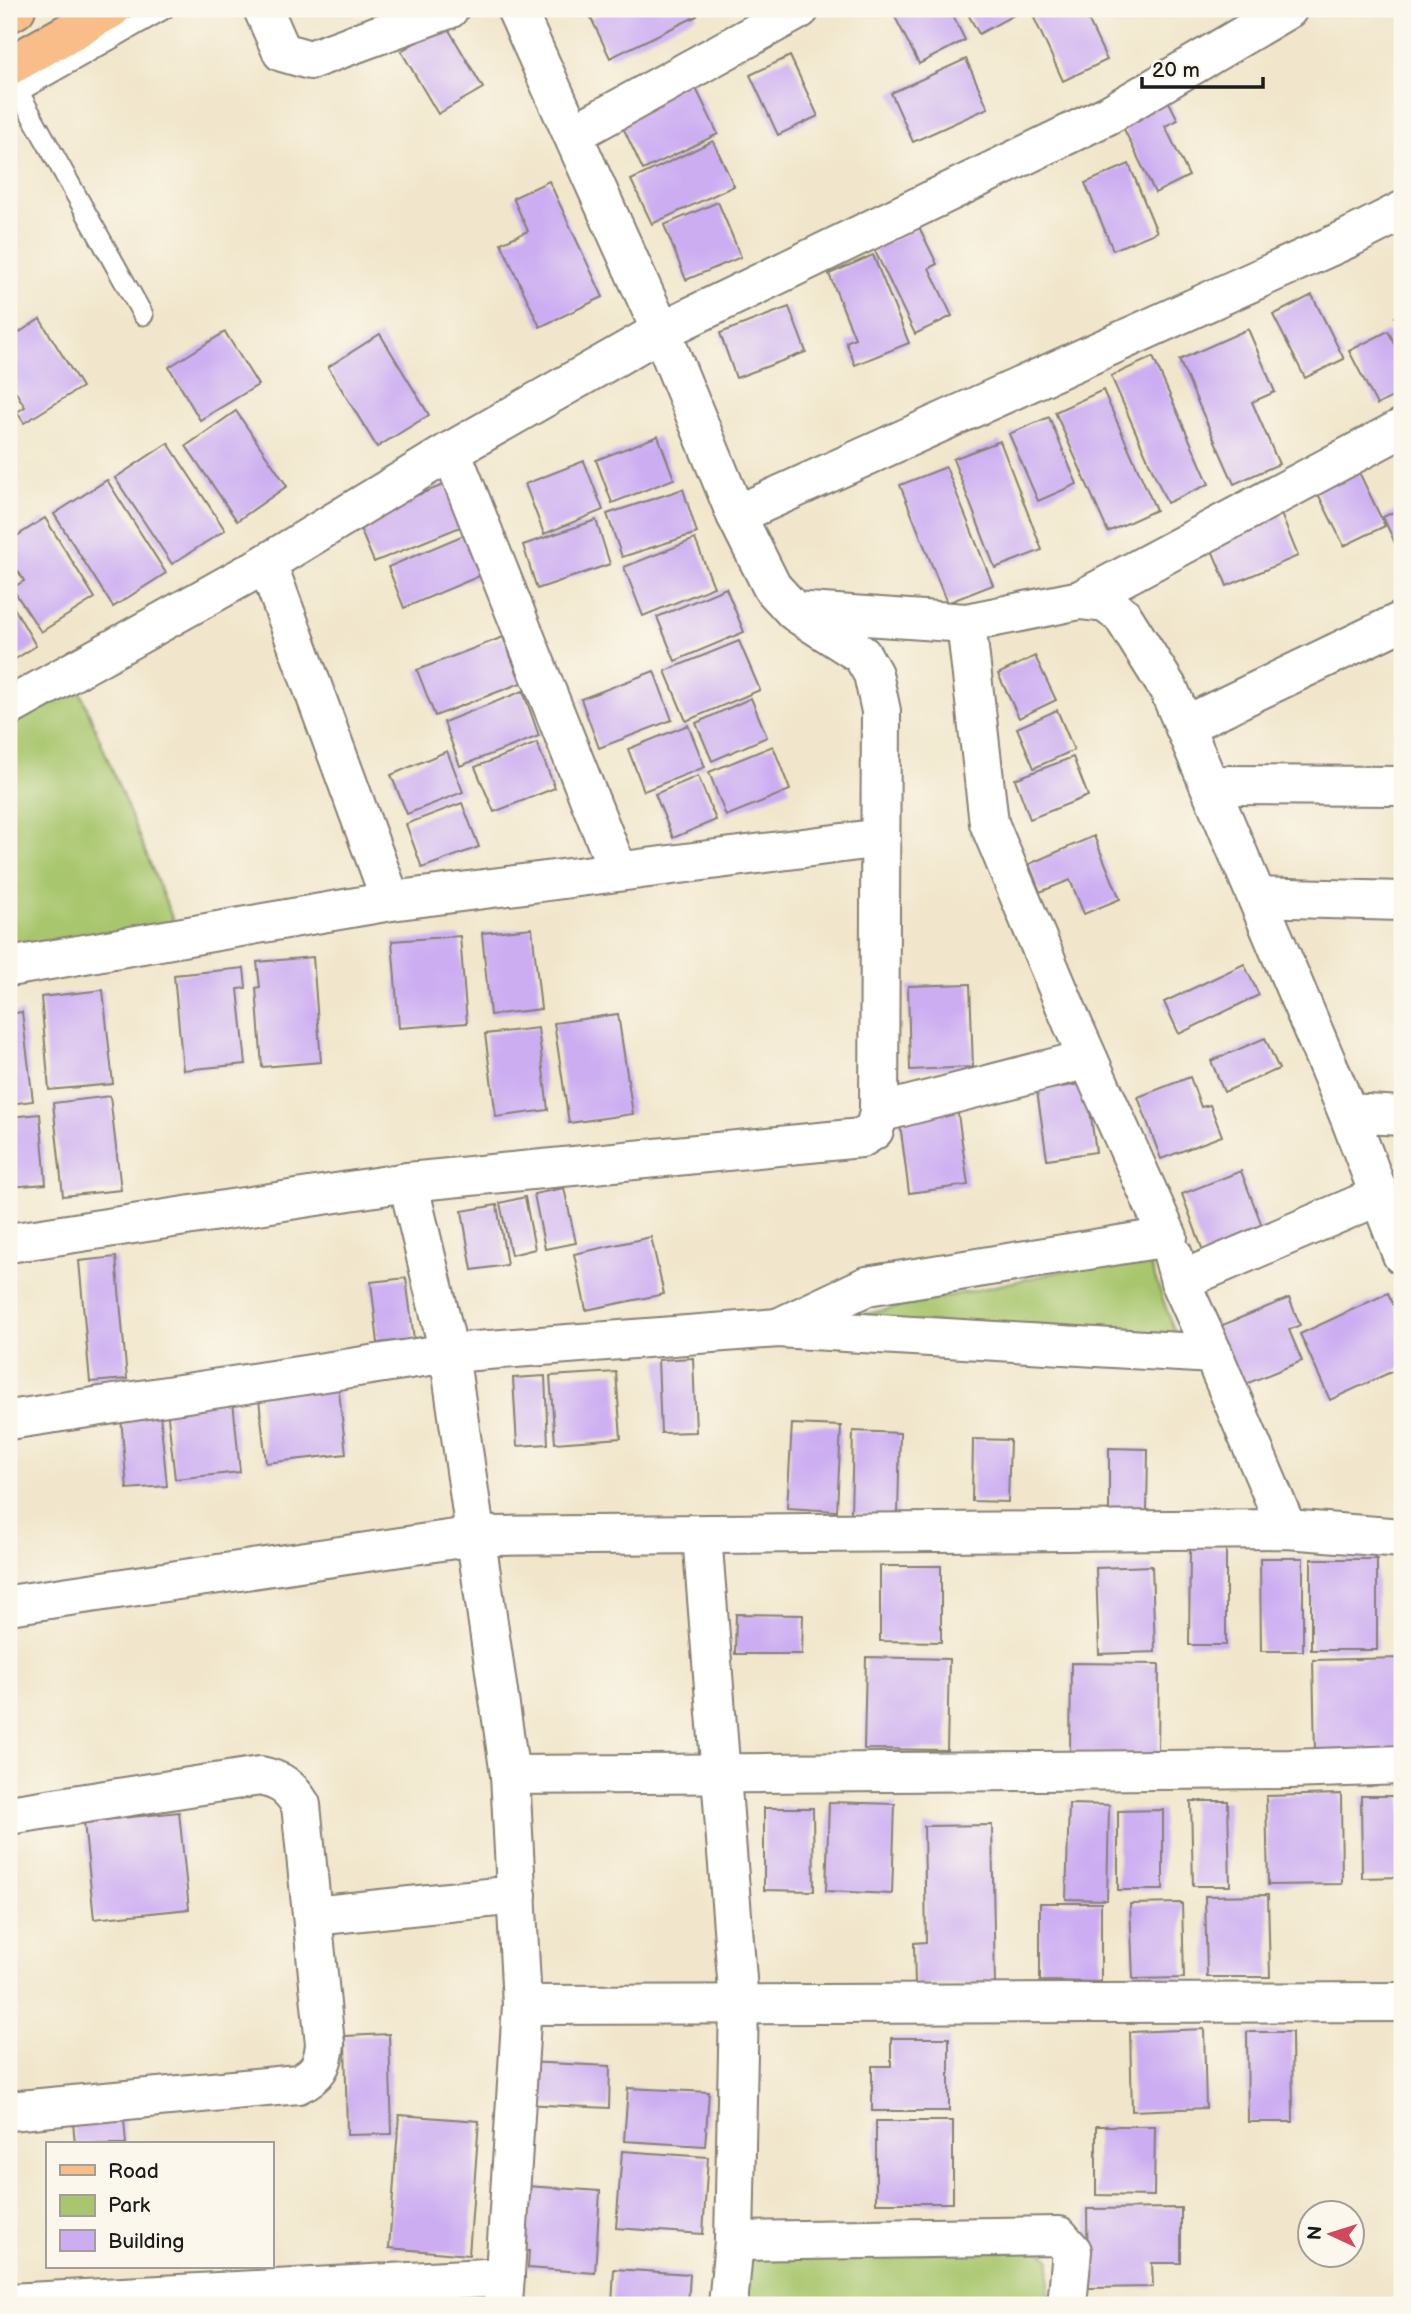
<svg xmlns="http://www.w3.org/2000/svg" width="1411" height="2314" viewBox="0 0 1411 2314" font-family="'Balsamiq Sans',sans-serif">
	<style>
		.green { fill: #a8c66d; stroke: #627144; stroke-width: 2 }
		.building { fill: #ccadf2 }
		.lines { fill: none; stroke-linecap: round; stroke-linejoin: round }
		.service-casing { stroke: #868174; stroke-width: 23 }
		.minor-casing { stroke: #868174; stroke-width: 42 }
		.primary-casing { stroke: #868174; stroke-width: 42 }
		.service { stroke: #fff; stroke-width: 19 }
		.minor { stroke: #fff; stroke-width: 38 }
		.primary { stroke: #f8bd89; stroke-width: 38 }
	</style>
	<rect width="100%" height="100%" fill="#fbf7ec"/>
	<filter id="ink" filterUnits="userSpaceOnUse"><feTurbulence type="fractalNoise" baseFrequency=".0143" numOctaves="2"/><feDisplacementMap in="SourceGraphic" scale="14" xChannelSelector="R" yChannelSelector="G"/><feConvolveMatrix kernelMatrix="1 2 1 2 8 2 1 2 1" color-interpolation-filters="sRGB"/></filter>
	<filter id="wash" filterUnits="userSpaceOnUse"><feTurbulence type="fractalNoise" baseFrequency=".00686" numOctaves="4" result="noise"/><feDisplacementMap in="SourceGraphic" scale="28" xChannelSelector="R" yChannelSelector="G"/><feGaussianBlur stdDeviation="1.57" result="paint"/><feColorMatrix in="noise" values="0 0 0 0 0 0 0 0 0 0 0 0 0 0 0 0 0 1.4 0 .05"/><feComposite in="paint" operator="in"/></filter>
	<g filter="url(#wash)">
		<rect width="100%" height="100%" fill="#f1e6cb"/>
		<!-- green -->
		<g class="green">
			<path d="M79 688 175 925 9 955V726Z"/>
			<path d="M1146 1253 1176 1335 843 1319Z"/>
			<path d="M1040 2250 1050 2259 1048 2305H744L748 2256Z"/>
		</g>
		<g id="blocks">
			<!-- building -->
			<g class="building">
				<path d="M609 9H693L697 16 610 58 591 18Z"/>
				<path d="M891 9H950L965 40 919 64Z"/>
				<path d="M965 9H1010L1014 15 979 34Z"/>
				<path d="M1030 9H1083L1107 60 1063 81Z"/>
				<path d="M446 25 483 88 438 114 401 51Z"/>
				<path d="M790 56 818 116 778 135 750 75Z"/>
				<path d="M966 59 988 108 913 142 891 93Z"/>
				<path d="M692 80 718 134 643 170 618 117Z"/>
				<path d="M1168 100 1178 120 1165 126 1189 176 1155 193 1121 123Z"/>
				<path d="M713 141 734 186 652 224 631 180Z"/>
				<path d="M1129 164 1157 232 1113 250 1085 183Z"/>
				<path d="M549 181 603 297 540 327 501 243 528 231 513 198Z"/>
				<path d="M718 202 741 257 686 280 664 225Z"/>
				<path d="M919 227 937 264 929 268 952 316 915 334 874 249Z"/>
				<path d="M873 255 909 343 855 365 846 342 855 338 829 274Z"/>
				<path d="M1312 295 1344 359 1305 378 1273 315Z"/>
				<path d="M789 307 806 352 736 378 720 333Z"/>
				<path d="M1402 314V331L1395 317Z"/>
				<path d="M40 319 82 387 24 423 17 412 25 407 9 381V339Z"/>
				<path d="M1248 329 1275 392 1252 402 1279 464 1234 484 1179 360Z"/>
				<path d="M1388 331 1402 357V392L1377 405 1349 351Z"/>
				<path d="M225 332 258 385 200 420 169 367Z"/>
				<path d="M380 334 429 415 377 447 328 367Z"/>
				<path d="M1153 357 1209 484 1167 503 1111 376Z"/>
				<path d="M1103 390 1156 510 1108 532 1055 412Z"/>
				<path d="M236 411 287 486 237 521 186 446Z"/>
				<path d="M1049 417 1077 484 1038 501 1009 434Z"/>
				<path d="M658 436 674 479 612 503 596 460Z"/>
				<path d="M1000 441 1042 550 995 568 953 459Z"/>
				<path d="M168 443 225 530 172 564 115 478Z"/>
				<path d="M584 461 603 510 544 534 525 484Z"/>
				<path d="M946 467 993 585 947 603 900 485Z"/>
				<path d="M1358 470 1385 526 1344 546 1316 490Z"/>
				<path d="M107 480 166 573 113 607 54 514Z"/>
				<path d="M446 484 463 526 374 562 356 519Z"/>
				<path d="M683 489 697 533 622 557 607 514Z"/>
				<path d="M1402 508V558L1383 517Z"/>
				<path d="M1279 509 1298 556 1227 586 1207 538Z"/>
				<path d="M45 518 95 598 41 632 12 588 24 581 9 556V541Z"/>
				<path d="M596 520 610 564 537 589 523 545Z"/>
				<path d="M466 534 482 575 404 608 388 567Z"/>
				<path d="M695 539 714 587 643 616 624 567Z"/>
				<path d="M726 588 744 632 675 661 657 617Z"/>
				<path d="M9 599 36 646 9 663Z"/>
				<path d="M503 637 521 683 435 716 417 670Z"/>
				<path d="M739 641 760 690 686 721 665 671Z"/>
				<path d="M1035 656 1056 700 1019 718 998 674Z"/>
				<path d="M654 671 672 720 599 748 581 699Z"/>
				<path d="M523 691 539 736 460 766 444 722Z"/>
				<path d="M751 698 767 737 712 761 696 723Z"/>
				<path d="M1057 710 1074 750 1034 768 1017 728Z"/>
				<path d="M688 725 705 767 644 791 628 749Z"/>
				<path d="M537 743 555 788 494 812 475 767Z"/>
				<path d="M773 746 790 790 726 816 709 772Z"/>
				<path d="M447 751 463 792 407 814 391 775Z"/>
				<path d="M1073 757 1088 796 1030 819 1015 779Z"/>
				<path d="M698 776 716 820 673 838 655 794Z"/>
				<path d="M462 803 479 847 422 868 406 824Z"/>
				<path d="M1094 836 1120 899 1084 914 1070 880 1040 892 1029 864Z"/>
				<path d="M532 928 541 1009 490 1015 482 933Z"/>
				<path d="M460 936 467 1023 399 1028 392 941Z"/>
				<path d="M313 957 321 1062 262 1067 256 988 260 987 257 962Z"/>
				<path d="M1244 964 1259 995 1179 1034 1164 1002Z"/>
				<path d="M244 968 246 988 238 989 246 1064 183 1070 174 975Z"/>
				<path d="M970 984 973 1067 910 1070 908 986Z"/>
				<path d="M103 990 113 1084 49 1090 41 997Z"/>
				<path d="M22 1012 33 1101 9 1104V1014Z"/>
				<path d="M618 1014 633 1114 569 1123 554 1023Z"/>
				<path d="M538 1028 548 1110 496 1117 485 1034Z"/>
				<path d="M1265 1038 1279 1069 1224 1092 1211 1061Z"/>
				<path d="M1190 1077 1201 1107 1210 1105 1222 1136 1161 1159 1138 1097Z"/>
				<path d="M1086 1083 1096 1152 1047 1159 1037 1091Z"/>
				<path d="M110 1096 121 1190 63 1196 53 1103Z"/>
				<path d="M957 1107 968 1185 909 1193 899 1116Z"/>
				<path d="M40 1114 46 1184 9 1187V1117Z"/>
				<path d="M1241 1171 1266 1236 1206 1259 1182 1194Z"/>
				<path d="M564 1188 576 1243 545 1249 534 1194Z"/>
				<path d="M525 1197 535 1249 511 1255 500 1203Z"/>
				<path d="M497 1205 507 1265 472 1270 462 1211Z"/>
				<path d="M651 1237 664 1294 586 1310 574 1254Z"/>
				<path d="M116 1257 127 1379 90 1382 79 1261Z"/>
				<path d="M406 1278 414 1339 378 1343 371 1282Z"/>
				<path d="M1388 1293 1402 1324V1367L1330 1400 1300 1334Z"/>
				<path d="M1289 1298 1300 1325 1289 1330 1302 1361 1236 1388 1213 1329Z"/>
				<path d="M693 1358 696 1432 661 1433 658 1360Z"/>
				<path d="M616 1372 621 1438 555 1443 550 1376Z"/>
				<path d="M545 1376 548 1444 517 1446 513 1378Z"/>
				<path d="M338 1382 346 1454 266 1463 258 1390Z"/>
				<path d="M233 1401 240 1472 175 1479 167 1408Z"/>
				<path d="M160 1414 167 1486 127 1489 121 1417Z"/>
				<path d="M792 1424 841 1426 837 1511 787 1508Z"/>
				<path d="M853 1431 900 1433 898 1515 851 1514Z"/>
				<path d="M973 1439 1010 1440 1008 1502 972 1501Z"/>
				<path d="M1109 1448 1148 1449 1147 1513 1109 1512Z"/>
				<path d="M1190 1548H1226V1645H1189Z"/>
				<path d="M1260 1558H1303V1651H1261Z"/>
				<rect x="1311" y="1559" width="66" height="91"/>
				<path d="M880 1566H941V1642L880 1641Z"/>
				<path d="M1152 1566 1155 1652 1099 1654 1096 1568Z"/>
				<path d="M736 1614 803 1615 802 1654H735Z"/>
				<path d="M866 1657 949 1659 947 1750 864 1749Z"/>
				<path d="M1402 1658V1751L1315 1753 1313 1660Z"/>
				<path d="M1071 1663 1159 1664 1158 1754 1070 1753Z"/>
				<path d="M1341 1794 1342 1884 1268 1885 1266 1796Z"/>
				<path d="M1361 1796H1402V1877L1362 1878Z"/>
				<path d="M1191 1801H1228L1230 1886H1193Z"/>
				<path d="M829 1802 895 1804 892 1894 826 1891Z"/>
				<path d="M1069 1804 1109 1805 1107 1900 1066 1899Z"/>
				<path d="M764 1808H813L814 1891 764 1890Z"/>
				<path d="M1163 1810V1890H1118V1811Z"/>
				<path d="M179 1812 189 1909 94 1919 84 1822Z"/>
				<path d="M992 1825 995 1985 915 1986 914 1943 926 1942 924 1826Z"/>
				<path d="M1268 1895 1270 1977H1207L1205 1896Z"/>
				<path d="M1040 1903H1101V1982L1040 1981Z"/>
				<path d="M1182 1903 1184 1978 1133 1979 1130 1904Z"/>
				<path d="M1204 2029 1206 2108 1132 2111 1130 2032Z"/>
				<path d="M1247 2032H1292L1293 2122H1248Z"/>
				<path d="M389 2034 392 2134 347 2135 345 2036Z"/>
				<path d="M891 2038H949V2111H872V2066H891Z"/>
				<path d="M525 2062 610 2066 609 2108 523 2104Z"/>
				<path d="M628 2088 709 2092 705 2146 624 2141Z"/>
				<path d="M123 2107 126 2144H75L72 2111Z"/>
				<path d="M399 2115 479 2121 469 2255 389 2248Z"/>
				<rect x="876" y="2121" width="77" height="82"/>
				<path d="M1096 2126H1155L1154 2196 1096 2195Z"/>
				<path d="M622 2151 708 2157 703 2234 616 2228Z"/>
				<path d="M526 2186 600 2191 595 2273 528 2268 529 2251 521 2250Z"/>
				<path d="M1181 2208V2263H1152L1153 2287 1088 2288 1087 2209Z"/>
				<path d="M614 2269 690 2274 688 2305H612Z"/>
			</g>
		</g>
	</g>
	<g filter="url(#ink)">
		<use href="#blocks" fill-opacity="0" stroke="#868174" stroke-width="2"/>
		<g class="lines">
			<defs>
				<g id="service">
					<path d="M18 91 143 315"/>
					<path d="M9 97 164 9"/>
				</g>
				<g id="minor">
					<path d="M263 9 282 52 310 60 449 9"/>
					<path d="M516 9 661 331 736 515 772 587 794 611 966 623 1080 600 1105 603 1122 615 1169 690 1348 1113 1402 1255"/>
					<path d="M575 133 800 9"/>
					<path d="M451 451 618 871"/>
					<path d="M736 515 1349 238 1402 211"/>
					<path d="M267 563 391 901"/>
					<path d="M1080 600 1402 428"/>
					<path d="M9 707 267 563 451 451 661 331 1108 115 1288 9"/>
					<path d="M1184 726 1402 621"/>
					<path d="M1210 785 1402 786"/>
					<path d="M1257 897 1402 901"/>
					<path d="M9 967 391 901 881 838"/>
					<path d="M879 1113 1088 1059"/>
					<path d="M1348 1113 1402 1116"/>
					<path d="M408 1182 449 1353 510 1775 522 2005 503 2305"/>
					<path d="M9 1243 408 1182 861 1138 874 1130 879 1113 881 711 873 674 862 655 798 614"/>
					<path d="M1173 1255 1180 1281 1213 1354"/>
					<path d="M1180 1281 1379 1196"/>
					<path d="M780 1327 867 1286 1168 1237 1074 1027 989 823 966 623"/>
					<path d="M9 1420 449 1353 778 1328 1213 1354 1287 1529"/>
					<path d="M702 1535 739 2004 734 2241 1059 2236 1072 2251 1067 2305"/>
					<path d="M9 1605 475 1536 1287 1529 1402 1538"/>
					<path d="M510 1775 1290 1769 1402 1765"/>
					<path d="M9 1815 260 1776C281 1780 290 1787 301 1805L325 2044C323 2065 318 2075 298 2084L9 2111"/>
					<path d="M313 1916 517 1895"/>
					<path d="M522 2005 1402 2002"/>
					<path d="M9 2303 505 2277"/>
					<path d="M728 2305 734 2241"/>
				</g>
				<g id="primary">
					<path d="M9 13 16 9"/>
					<path d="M9 66 111 9"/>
				</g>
			</defs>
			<!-- service casing -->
			<use href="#service" class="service-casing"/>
			<!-- minor casing -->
			<use href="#minor" class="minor-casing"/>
			<!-- primary casing -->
			<use href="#primary" class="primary-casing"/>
			<!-- service -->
			<use href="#service" class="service"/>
			<!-- minor -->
			<use href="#minor" class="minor"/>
			<!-- primary -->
			<use href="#primary" class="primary"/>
		</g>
	</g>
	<!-- margin -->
	<rect width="1411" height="2314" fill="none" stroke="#fbf7ec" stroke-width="35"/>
	<!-- legend -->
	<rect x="46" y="2142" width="228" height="126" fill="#fbf7ec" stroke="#a29f99" stroke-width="2"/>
	<rect x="60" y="2165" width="35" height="10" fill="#f8bd89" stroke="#a29f99" stroke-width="2"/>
	<text x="108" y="2178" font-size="21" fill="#1c1c1c">Road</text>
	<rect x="60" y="2195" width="35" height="21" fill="#a8c66d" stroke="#a29f99" stroke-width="2"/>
	<text x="108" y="2212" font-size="21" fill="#1c1c1c">Park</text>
	<rect x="60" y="2230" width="35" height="21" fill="#ccadf2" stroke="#a29f99" stroke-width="2"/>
	<text x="108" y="2248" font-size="21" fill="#1c1c1c">Building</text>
	<!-- north arrow -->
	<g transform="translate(1331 2234) rotate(274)"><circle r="33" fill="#fbf7ec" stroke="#a29f99" stroke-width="2"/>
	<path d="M0-5L12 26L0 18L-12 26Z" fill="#d1495b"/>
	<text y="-10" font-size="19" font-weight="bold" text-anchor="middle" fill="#1c1c1c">N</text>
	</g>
	<!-- scale -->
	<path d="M1142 77v10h121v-10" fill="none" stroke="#1c1c1c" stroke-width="3.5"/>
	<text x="1152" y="77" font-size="21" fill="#1c1c1c" stroke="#fbf7ec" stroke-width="5" paint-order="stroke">20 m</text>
</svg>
